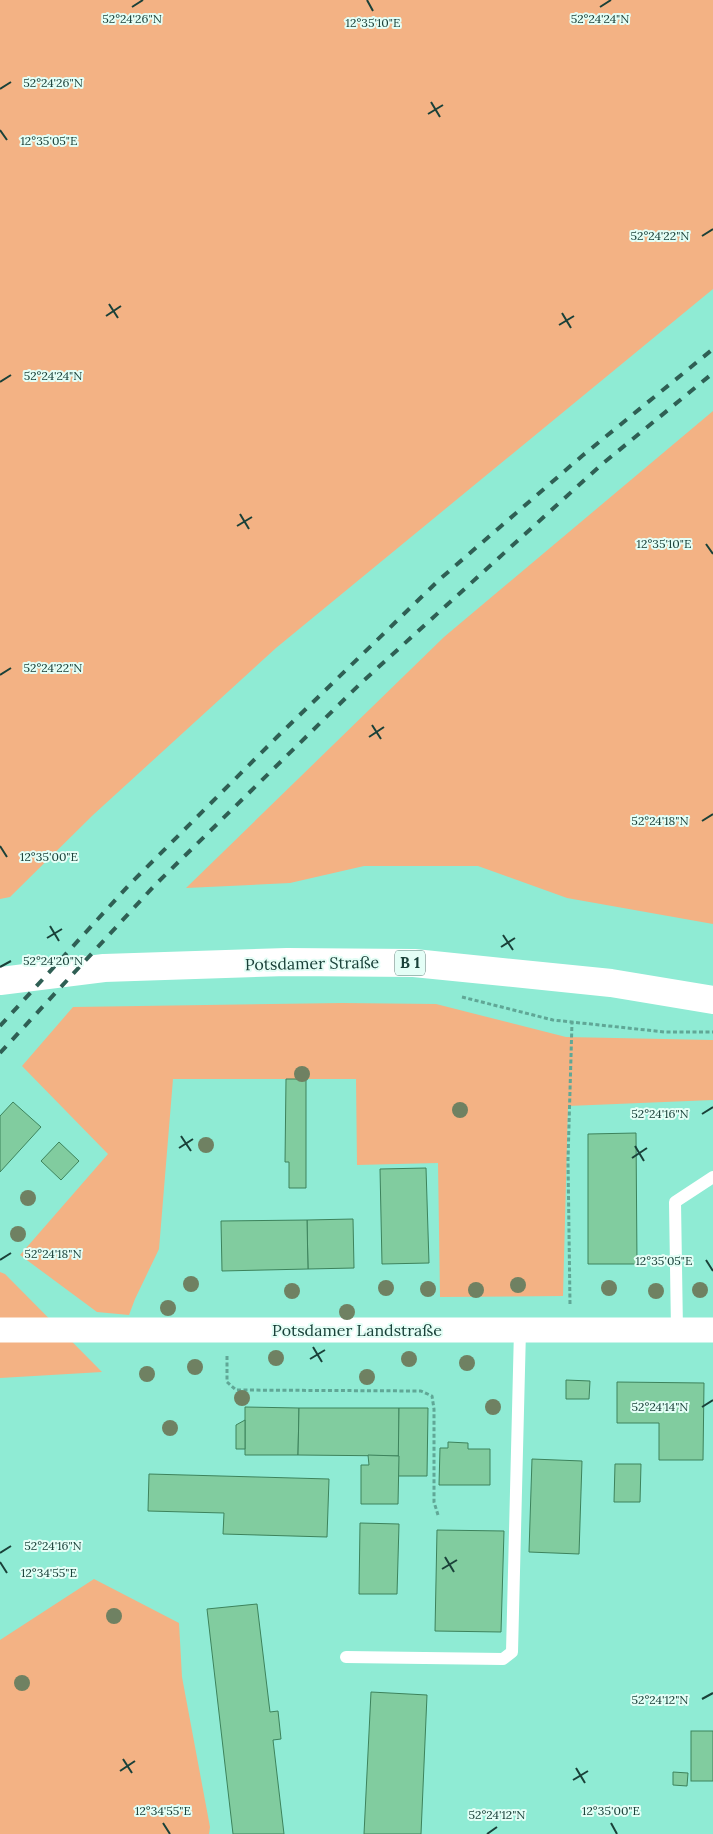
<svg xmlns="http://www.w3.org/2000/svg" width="713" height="1834" viewBox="0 0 713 1834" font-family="Lora,serif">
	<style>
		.green { fill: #f3b284 }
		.building { fill: #81cc9f; stroke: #3d835c }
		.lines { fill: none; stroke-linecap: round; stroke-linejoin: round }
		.path { stroke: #60a796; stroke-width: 3; stroke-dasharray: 4 2.5; stroke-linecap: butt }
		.service { stroke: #fff; stroke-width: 12 }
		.minor { stroke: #fff; stroke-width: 25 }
		.primary { stroke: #fff; stroke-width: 28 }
		.rail { stroke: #2f5f54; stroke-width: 4; stroke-dasharray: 9 9; stroke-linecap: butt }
		.tree { fill: #6f8162 }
		.ticks { fill: none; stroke: #1a4139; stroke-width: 2 }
		.labels { text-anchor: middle; stroke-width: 4; stroke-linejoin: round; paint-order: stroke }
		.shield { fill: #e4fef6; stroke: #577a72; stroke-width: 1 }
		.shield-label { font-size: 15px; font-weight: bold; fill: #1a4139 }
		.street-label { font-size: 16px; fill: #1a4139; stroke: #e4fef6 }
		.ticks-label { font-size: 12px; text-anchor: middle; fill: #1a4139; stroke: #e4fef6; stroke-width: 4; stroke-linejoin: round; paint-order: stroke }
	</style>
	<rect width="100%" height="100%" fill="#8febd4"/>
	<!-- green -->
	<g class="green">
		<path d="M0 0H713V289L276 648 93 815 10 897 0 899Z"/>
		<path d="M713 411V924L567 898 478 866H364L290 883 186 888 444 637Z"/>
		<path d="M342 1003 436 1004 566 1037 713 1040V1100L568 1106 563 1296 440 1297 438 1163 357 1165 356 1079H173L159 1249 135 1299 129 1315 97 1312 20 1255 108 1154 22 1066 73 1007Z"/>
		<path d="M0 1272 5 1274 102 1372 0 1378Z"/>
		<path d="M94 1579 179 1623 182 1677 210 1827 209 1834H0V1640Z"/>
	</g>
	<!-- building -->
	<g class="building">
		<path d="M286 1079H306V1188H289V1162H285Z"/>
		<path d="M13 1102 41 1127 0 1172V1116Z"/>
		<path d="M636 1133 637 1264H588V1134Z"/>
		<path d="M59 1142 79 1161 61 1180 41 1161Z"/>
		<path d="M426 1168 429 1263 382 1264 380 1169Z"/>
		<path d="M353 1219 354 1268 308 1269 307 1220Z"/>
		<path d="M307 1220 308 1269 222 1271 221 1221Z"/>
		<path d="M566 1380 590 1381 589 1399H566Z"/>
		<path d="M617 1382 704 1383 703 1460H659V1423H617Z"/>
		<path d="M245 1407 299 1408 298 1455H245Z"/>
		<path d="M299 1408H399V1456L298 1455Z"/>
		<path d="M399 1408H428L427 1476H398Z"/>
		<path d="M245 1420V1449H236V1425Z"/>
		<path d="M448 1442 468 1443V1449H490V1485H439L440 1448H448Z"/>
		<path d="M368 1455 399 1456 398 1504H361V1465H369Z"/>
		<path d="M532 1459 582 1461 579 1554 529 1552Z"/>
		<path d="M615 1464H641L640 1502H614Z"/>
		<path d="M149 1474 329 1479 327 1537 223 1534 224 1513 148 1511Z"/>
		<path d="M360 1523 399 1524 397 1594H359Z"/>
		<path d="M437 1530 504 1531 501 1632 435 1631Z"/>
		<path d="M257 1604 270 1712 278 1711 281 1739 273 1740 284 1834H233L207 1609Z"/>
		<path d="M371 1692 427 1695 421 1834H364Z"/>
		<rect x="691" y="1731" width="22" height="50"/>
		<path d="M673 1772 688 1773 687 1786 673 1785Z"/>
	</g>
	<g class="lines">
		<!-- path -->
		<g class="path">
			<path d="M462 997 553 1020 665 1032H713"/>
			<path d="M570 1304 568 1160 572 1022"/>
			<path d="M227 1356V1382L236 1390 421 1391 432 1396 434 1409V1502L438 1515"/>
		</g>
		<!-- service -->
		<g class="service">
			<path d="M677 1330 675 1202 713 1177"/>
			<path d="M346 1657 503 1659 512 1652 520 1330"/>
		</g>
		<!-- minor -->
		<path class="minor" d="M0 1330H713"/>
		<!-- primary -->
		<path class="primary" d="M0 981 104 968 287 962 414 963 611 983 713 1000"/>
		<!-- rail -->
		<g class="rail">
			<path d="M0 1026 129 885 277 737 440 579 582 456 713 349"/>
			<path d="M0 1053 155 885 361 683 601 465 713 373"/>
		</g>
	</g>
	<!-- trees -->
	<g class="tree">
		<circle cx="302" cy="1074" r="8"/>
		<circle cx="460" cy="1110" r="8"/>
		<circle cx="206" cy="1145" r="8"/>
		<circle cx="28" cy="1198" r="8"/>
		<circle cx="18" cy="1234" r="8"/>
		<circle cx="191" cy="1284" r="8"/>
		<circle cx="518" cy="1285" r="8"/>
		<circle cx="386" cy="1288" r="8"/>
		<circle cx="609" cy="1288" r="8"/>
		<circle cx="428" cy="1289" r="8"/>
		<circle cx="476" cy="1290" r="8"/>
		<circle cx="700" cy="1290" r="8"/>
		<circle cx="292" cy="1291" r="8"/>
		<circle cx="656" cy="1291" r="8"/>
		<circle cx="168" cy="1308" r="8"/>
		<circle cx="347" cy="1312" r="8"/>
		<circle cx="276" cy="1358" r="8"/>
		<circle cx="409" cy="1359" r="8"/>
		<circle cx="467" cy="1363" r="8"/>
		<circle cx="195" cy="1367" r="8"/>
		<circle cx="147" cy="1374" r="8"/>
		<circle cx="367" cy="1377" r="8"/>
		<circle cx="242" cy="1398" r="8"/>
		<circle cx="493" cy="1407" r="8"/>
		<circle cx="170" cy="1428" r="8"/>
		<circle cx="114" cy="1616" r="8"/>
		<circle cx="22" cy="1683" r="8"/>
	</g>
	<!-- ticks -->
	<path class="ticks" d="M367 0 373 11M132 7 143 0M600 7 611 0M0 89 11 82M431 102 440 117M428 114 443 105M0 130 7 140M702 236 713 229M109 304 118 318M562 313 571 328M106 316 121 306M559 325 574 316M0 382 11 375M240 514 249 529M237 526 252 517M706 544 713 554M0 675 11 668M372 725 381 739M369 737 384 727M702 821 713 814M0 846 7 857M50 926 59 941M503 935 513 950M47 938 62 929M501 947 515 938M0 967 11 961M702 1114 713 1107M181 1136 191 1151M635 1146 644 1161M179 1148 193 1139M632 1158 647 1148M0 1260 11 1253M706 1260 713 1271M313 1347 322 1362M310 1359 325 1350M702 1407 713 1400M0 1553 11 1546M445 1557 454 1572M0 1562 7 1573M442 1569 457 1560M702 1699 713 1693M123 1759 132 1773M576 1768 585 1783M120 1771 135 1761M573 1780 588 1771M163 1823 170 1834M611 1823 617 1834M487 1834 497 1827"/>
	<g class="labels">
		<!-- shield labels -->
		<rect class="shield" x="395" y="950.5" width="30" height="25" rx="4"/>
		<g class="shield-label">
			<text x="410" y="968">B 1</text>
		</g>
		<!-- street labels -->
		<g class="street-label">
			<text transform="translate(312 963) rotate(-1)" y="6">Potsdamer Straße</text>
			<text x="357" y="1336">Potsdamer Landstraße</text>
		</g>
	</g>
	<g class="ticks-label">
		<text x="600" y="23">52°24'24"N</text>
		<text x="132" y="23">52°24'26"N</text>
		<text x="373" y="27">12°35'10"E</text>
		<text x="53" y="87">52°24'26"N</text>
		<text x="49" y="145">12°35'05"E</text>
		<text x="660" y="240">52°24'22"N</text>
		<text x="53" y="380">52°24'24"N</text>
		<text x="664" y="548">12°35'10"E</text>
		<text x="53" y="672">52°24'22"N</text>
		<text x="660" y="825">52°24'18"N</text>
		<text x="49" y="861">12°35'00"E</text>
		<text x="53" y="965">52°24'20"N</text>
		<text x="660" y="1118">52°24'16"N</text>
		<text x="53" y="1258">52°24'18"N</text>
		<text x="664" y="1265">12°35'05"E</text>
		<text x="660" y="1411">52°24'14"N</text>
		<text x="53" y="1550">52°24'16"N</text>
		<text x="49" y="1577">12°34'55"E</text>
		<text x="660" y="1704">52°24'12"N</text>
		<text x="163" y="1815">12°34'55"E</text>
		<text x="611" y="1815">12°35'00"E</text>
		<text x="497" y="1819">52°24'12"N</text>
	</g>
</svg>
